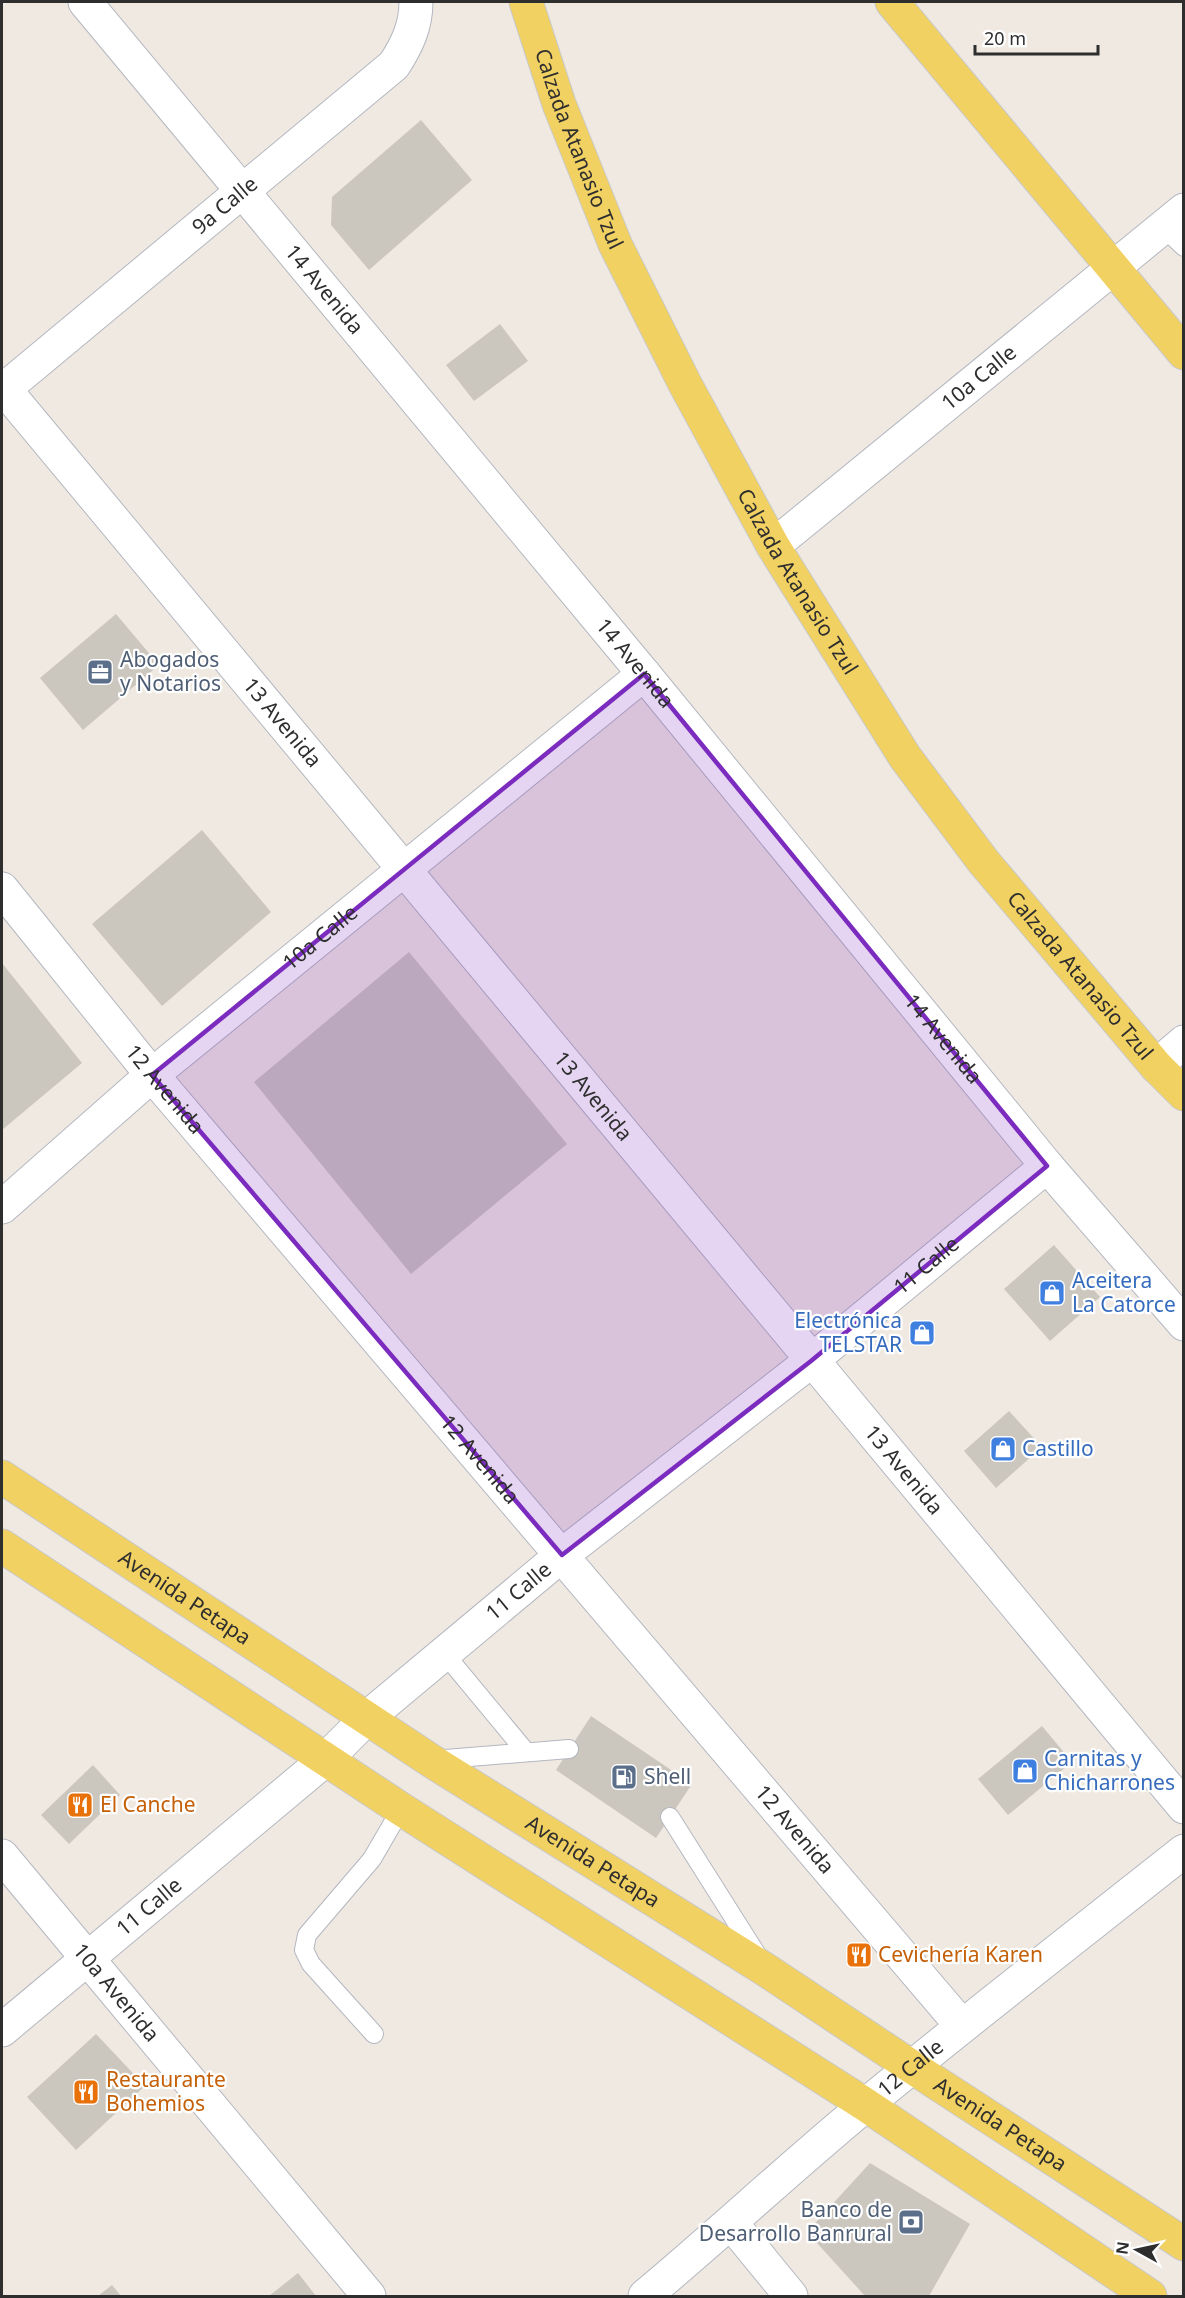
<svg xmlns="http://www.w3.org/2000/svg" width="1185" height="2298" viewBox="0 0 1185 2298" font-family="'Noto Sans',sans-serif">
	<style>
		.building { fill: #cbc7bf }
		.lines { fill: none; stroke-linecap: round; stroke-linejoin: round }
		.service-casing { stroke: #b4b7c1; stroke-width: 20 }
		.minor-casing { stroke: #b4b7c1; stroke-width: 35 }
		.secondary-casing { stroke: #b4b7c1; stroke-width: 35 }
		.primary-casing { stroke: #c9c9c9; stroke-width: 35 }
		.service { stroke: #fff; stroke-width: 18 }
		.minor { stroke: #fff; stroke-width: 33 }
		.secondary { stroke: #fff; stroke-width: 33 }
		.primary { stroke: #f2d163; stroke-width: 33 }
		.marked { fill: #7b2cbf; fill-opacity: 0.2; stroke: #7b2cbf; stroke-width: 4.5; stroke-linejoin: round }
		.labels { text-anchor: middle; stroke-width: 4.5; stroke-linejoin: round; paint-order: stroke }
		.street-label { font-size: 21px; fill: #2e2e2e; stroke: #fff }
		.service-label { font-size: 21px; fill: #4e5e75; stroke: #fff; text-anchor: start }
		.shop-label { font-size: 21px; fill: #366cbe; stroke: #fff; text-anchor: start }
		.food-label { font-size: 21px; fill: #c56008; stroke: #fff; text-anchor: start }
	</style>
	<rect width="100%" height="100%" fill="#efe9e1"/>
	<!-- building -->
	<g class="building">
		<path d="M421 120 472 180 369 270 331 225 332 197Z"/>
		<path d="M500 324 528 361 474 401 446 365Z"/>
		<path d="M116 614 159 665 83 730 40 678Z"/>
		<path d="M202 830 271 912 162 1006 92 924Z"/>
		<path d="M409 952 567 1144 411 1274 254 1082Z"/>
		<path d="M2 963 82 1063 2 1130Z"/>
		<path d="M1054 1245 1100 1297 1050 1341 1004 1289Z"/>
		<path d="M1009 1411 1042 1447 996 1488 964 1451Z"/>
		<path d="M591 1716 692 1784 656 1838 556 1770Z"/>
		<path d="M1042 1726 1072 1762 1008 1815 978 1779Z"/>
		<path d="M93 1765 120 1795 69 1844 41 1815Z"/>
		<path d="M96 2034 145 2086 76 2150 27 2097Z"/>
		<path d="M870 2163 970 2224 929 2296H865L807 2232Z"/>
		<path d="M298 2273 316 2296H269Z"/>
		<path d="M112 2285 121 2296H98Z"/>
	</g>
	<g class="lines">
		<defs>
			<g id="service">
				<path d="M1163 227 1184 247"/>
				<path d="M444 1653 526 1752"/>
				<path d="M433 1760 569 1749"/>
				<path d="M670 1817 759 1958"/>
				<path d="M374 2034 311 1964 304 1950 307 1935 372 1859 401 1809"/>
			</g>
			<g id="minor">
				<path id="s1" d="M2 386 1184 1807"/>
				<path id="s2" d="M2 391 394 65C407 45 416 26 416 2"/>
				<path id="s3" d="M773 546 1184 210"/>
				<path id="s4" d="M2 889 152 1075 962 2026"/>
				<path d="M1156 1066 1184 1042"/>
				<path id="s5" d="M2 1207 152 1075 644 674"/>
				<path id="s6" d="M2 1856 369 2296"/>
				<path id="s7" d="M2 2030 326 1759 368 1717 562 1555 811 1361 1047 1166"/>
				<path d="M732 2224 791 2296"/>
			</g>
			<g id="secondary">
				<path id="s8" d="M85 2 644 674 1047 1166 1184 1324"/>
				<path id="s9" d="M645 2296C720 2233 792 2166 868 2103 972 2017 1078 1935 1184 1851"/>
			</g>
			<g id="primary">
				<path id="s10" d="M526 2 559 104 615 244 685 384 773 546 905 757 983 861 1156 1066 1184 1094"/>
				<path d="M892 2 1184 353"/>
				<path id="s11" d="M2 1477 430 1760 766 1970 912 2067 1184 2244"/>
				<path d="M2 1546 401 1809 866 2105 1150 2296"/>
			</g>
		</defs>
		<!-- service casing -->
		<use href="#service" class="service-casing"/>
		<!-- minor casing -->
		<use href="#minor" class="minor-casing"/>
		<!-- secondary casing -->
		<use href="#secondary" class="secondary-casing"/>
		<!-- primary casing -->
		<use href="#primary" class="primary-casing"/>
		<!-- service -->
		<use href="#service" class="service"/>
		<!-- minor -->
		<use href="#minor" class="minor"/>
		<!-- secondary -->
		<use href="#secondary" class="secondary"/>
		<!-- primary -->
		<use href="#primary" class="primary"/>
	</g>
	<!-- marked area -->
	<path class="marked" d="M644 674 1047 1166 811 1361 562 1555 152 1075Z"/>
	<!-- icons -->
	<defs>
		<symbol id="office-square" viewBox="-11 -11 22 22"><rect x="-9" y="-9" width="18" height="18" rx="4" fill="#5c6f8a" stroke="#fff"/><path d="M-6-3h4V-5.5h4V-3h4V5H-6ZM-1-4.5V-3h2v-1.5ZM-6 0V1H6V0Z" fill="#fff"/></symbol>
		<symbol id="shop-square" viewBox="-11 -11 22 22"><rect x="-9" y="-9" width="18" height="18" rx="4" fill="#3f7fe0" stroke="#fff"/><path d="M-5-2.5h2.3a2.7 3.5 0 0 1 5.4 0H5L5.5 6h-11ZM-1.5-2.5h3a1.5 2.3 0 0 0-3 0Z" fill="#fff"/></symbol>
		<symbol id="fuel-square" viewBox="-11 -11 22 22"><rect x="-9" y="-9" width="18" height="18" rx="4" fill="#5c6f8a" stroke="#fff"/><path d="M-5.5-6h7V0h2V4h1.3V-2.5L3-4.5l.8-.8L6-3V5H2.5V1h-1V6h-7ZM-4.2-4.7v3.2H.2V-4.7Z" fill="#fff"/></symbol>
		<symbol id="restaurant-square" viewBox="-11 -11 22 22"><rect x="-9" y="-9" width="18" height="18" rx="4" fill="#e8710a" stroke="#fff"/><path d="M-5-6h1v4h1v-4h1v4h1v-4h1v5L-1.5 .5V6h-2V.5L-5-1ZM5-6V6H3V1.5H1.5Q1.5-4 5-6Z" fill="#fff"/></symbol>
		<symbol id="bank-square" viewBox="-11 -11 22 22"><rect x="-9" y="-9" width="18" height="18" rx="4" fill="#5c6f8a" stroke="#fff"/><path d="M-6-4H6V4H-6ZM0-2.3a2.3 2.3 0 1 0 0 4.6a2.3 2.3 0 1 0 0-4.6Z" fill="#fff"/></symbol>
	</defs>
	<g fill-rule="evenodd">
		<use href="#office-square" x="85" y="657" width="30" height="30"/>
		<use href="#shop-square" x="1037" y="1278" width="30" height="30"/>
		<use href="#shop-square" x="907" y="1318" width="30" height="30"/>
		<use href="#shop-square" x="988" y="1434" width="30" height="30"/>
		<use href="#shop-square" x="1010" y="1756" width="30" height="30"/>
		<use href="#fuel-square" x="609" y="1762" width="30" height="30"/>
		<use href="#restaurant-square" x="65" y="1790" width="30" height="30"/>
		<use href="#restaurant-square" x="844" y="1940" width="30" height="30"/>
		<use href="#restaurant-square" x="71" y="2077" width="30" height="30"/>
		<use href="#bank-square" x="896" y="2207" width="30" height="30"/>
	</g>
	<g class="labels">
		<!-- street labels -->
		<g class="street-label">
			<text dy="7" stroke="none"><textPath href="#s10" startOffset="156">Calzada Atanasio Tzul</textPath></text>
			<text dy="7" stroke="none"><textPath href="#s2" startOffset="290">9a Calle</textPath></text>
			<text dy="7" stroke="none"><textPath href="#s8" startOffset="374">14 Avenida</textPath></text>
			<text dy="7" stroke="none"><textPath href="#s3" startOffset="266">10a Calle</textPath></text>
			<text dy="7" stroke="none"><textPath href="#s10" startOffset="642">Calzada Atanasio Tzul</textPath></text>
			<text dy="7" stroke="none"><textPath href="#s8" startOffset="860">14 Avenida</textPath></text>
			<text dy="7" stroke="none"><textPath href="#s1" startOffset="438">13 Avenida</textPath></text>
			<text dy="7" stroke="none"><textPath href="#s5" startOffset="417">10a Calle</textPath></text>
			<text dy="7" stroke="none"><textPath href="#s10" startOffset="1128">Calzada Atanasio Tzul</textPath></text>
			<text dy="7" stroke="none"><textPath href="#s8" startOffset="1346">14 Avenida</textPath></text>
			<text dy="7" stroke="none"><textPath href="#s4" startOffset="258">12 Avenida</textPath></text>
			<text dy="7" stroke="none"><textPath href="#s1" startOffset="924">13 Avenida</textPath></text>
			<text dy="7" stroke="none"><textPath href="#s7" startOffset="1200">11 Calle</textPath></text>
			<text dy="7" stroke="none"><textPath href="#s4" startOffset="744">12 Avenida</textPath></text>
			<text dy="7" stroke="none"><textPath href="#s1" startOffset="1410">13 Avenida</textPath></text>
			<text dy="7" stroke="none"><textPath href="#s7" startOffset="678">11 Calle</textPath></text>
			<text dy="7" stroke="none"><textPath href="#s11" startOffset="219">Avenida Petapa</textPath></text>
			<text dy="7" stroke="none"><textPath href="#s4" startOffset="1230">12 Avenida</textPath></text>
			<text dy="7" stroke="none"><textPath href="#s11" startOffset="705">Avenida Petapa</textPath></text>
			<text dy="7" stroke="none"><textPath href="#s7" startOffset="192">11 Calle</textPath></text>
			<text dy="7" stroke="none"><textPath href="#s6" startOffset="178">10a Avenida</textPath></text>
			<text dy="7" stroke="none"><textPath href="#s9" startOffset="350">12 Calle</textPath></text>
			<text dy="7" stroke="none"><textPath href="#s11" startOffset="1190">Avenida Petapa</textPath></text>
		</g>
		<!-- service labels -->
		<g class="service-label">
			<text x="120" y="667">Abogados<tspan x="120" dy="24">y Notarios</tspan></text>
			<text x="644" y="1784">Shell</text>
			<text x="892" y="2217" text-anchor="end">Banco de<tspan x="892" dy="24">Desarrollo Banrural</tspan></text>
		</g>
		<!-- shop labels -->
		<g class="shop-label">
			<text x="1072" y="1288">Aceitera<tspan x="1072" dy="24">La Catorce</tspan></text>
			<text x="902" y="1328" text-anchor="end">Electrónica<tspan x="902" dy="24">TELSTAR</tspan></text>
			<text x="1022" y="1456">Castillo</text>
			<text x="1044" y="1766">Carnitas y<tspan x="1044" dy="24">Chicharrones</tspan></text>
		</g>
		<!-- food labels -->
		<g class="food-label">
			<text x="100" y="1812">El Canche</text>
			<text x="878" y="1962">Cevichería Karen</text>
			<text x="106" y="2087">Restaurante<tspan x="106" dy="24">Bohemios</tspan></text>
		</g>
	</g>
	<!-- border -->
	<rect width="1185" height="2298" fill="none" stroke="#2e2e2e" stroke-width="6"/>
	<!-- north arrow -->
	<g transform="translate(1137 2250) rotate(278)" stroke="#ffffff" stroke-width="4.5" paint-order="stroke">
	<path d="M0-4.5L10 22L0 15L-10 22Z" fill="#2e2e2e"/>
	<text y="-9" font-size="16" font-weight="bold" text-anchor="middle" fill="#2e2e2e">N</text>
	</g>
	<!-- scale -->
	<path d="M975 45v9h123v-9" fill="none" stroke="#2e2e2e" stroke-width="3"/>
	<text x="984" y="45" font-size="18" fill="#2e2e2e" stroke="#ffffff" stroke-width="4.5" paint-order="stroke">20 m</text>
</svg>
